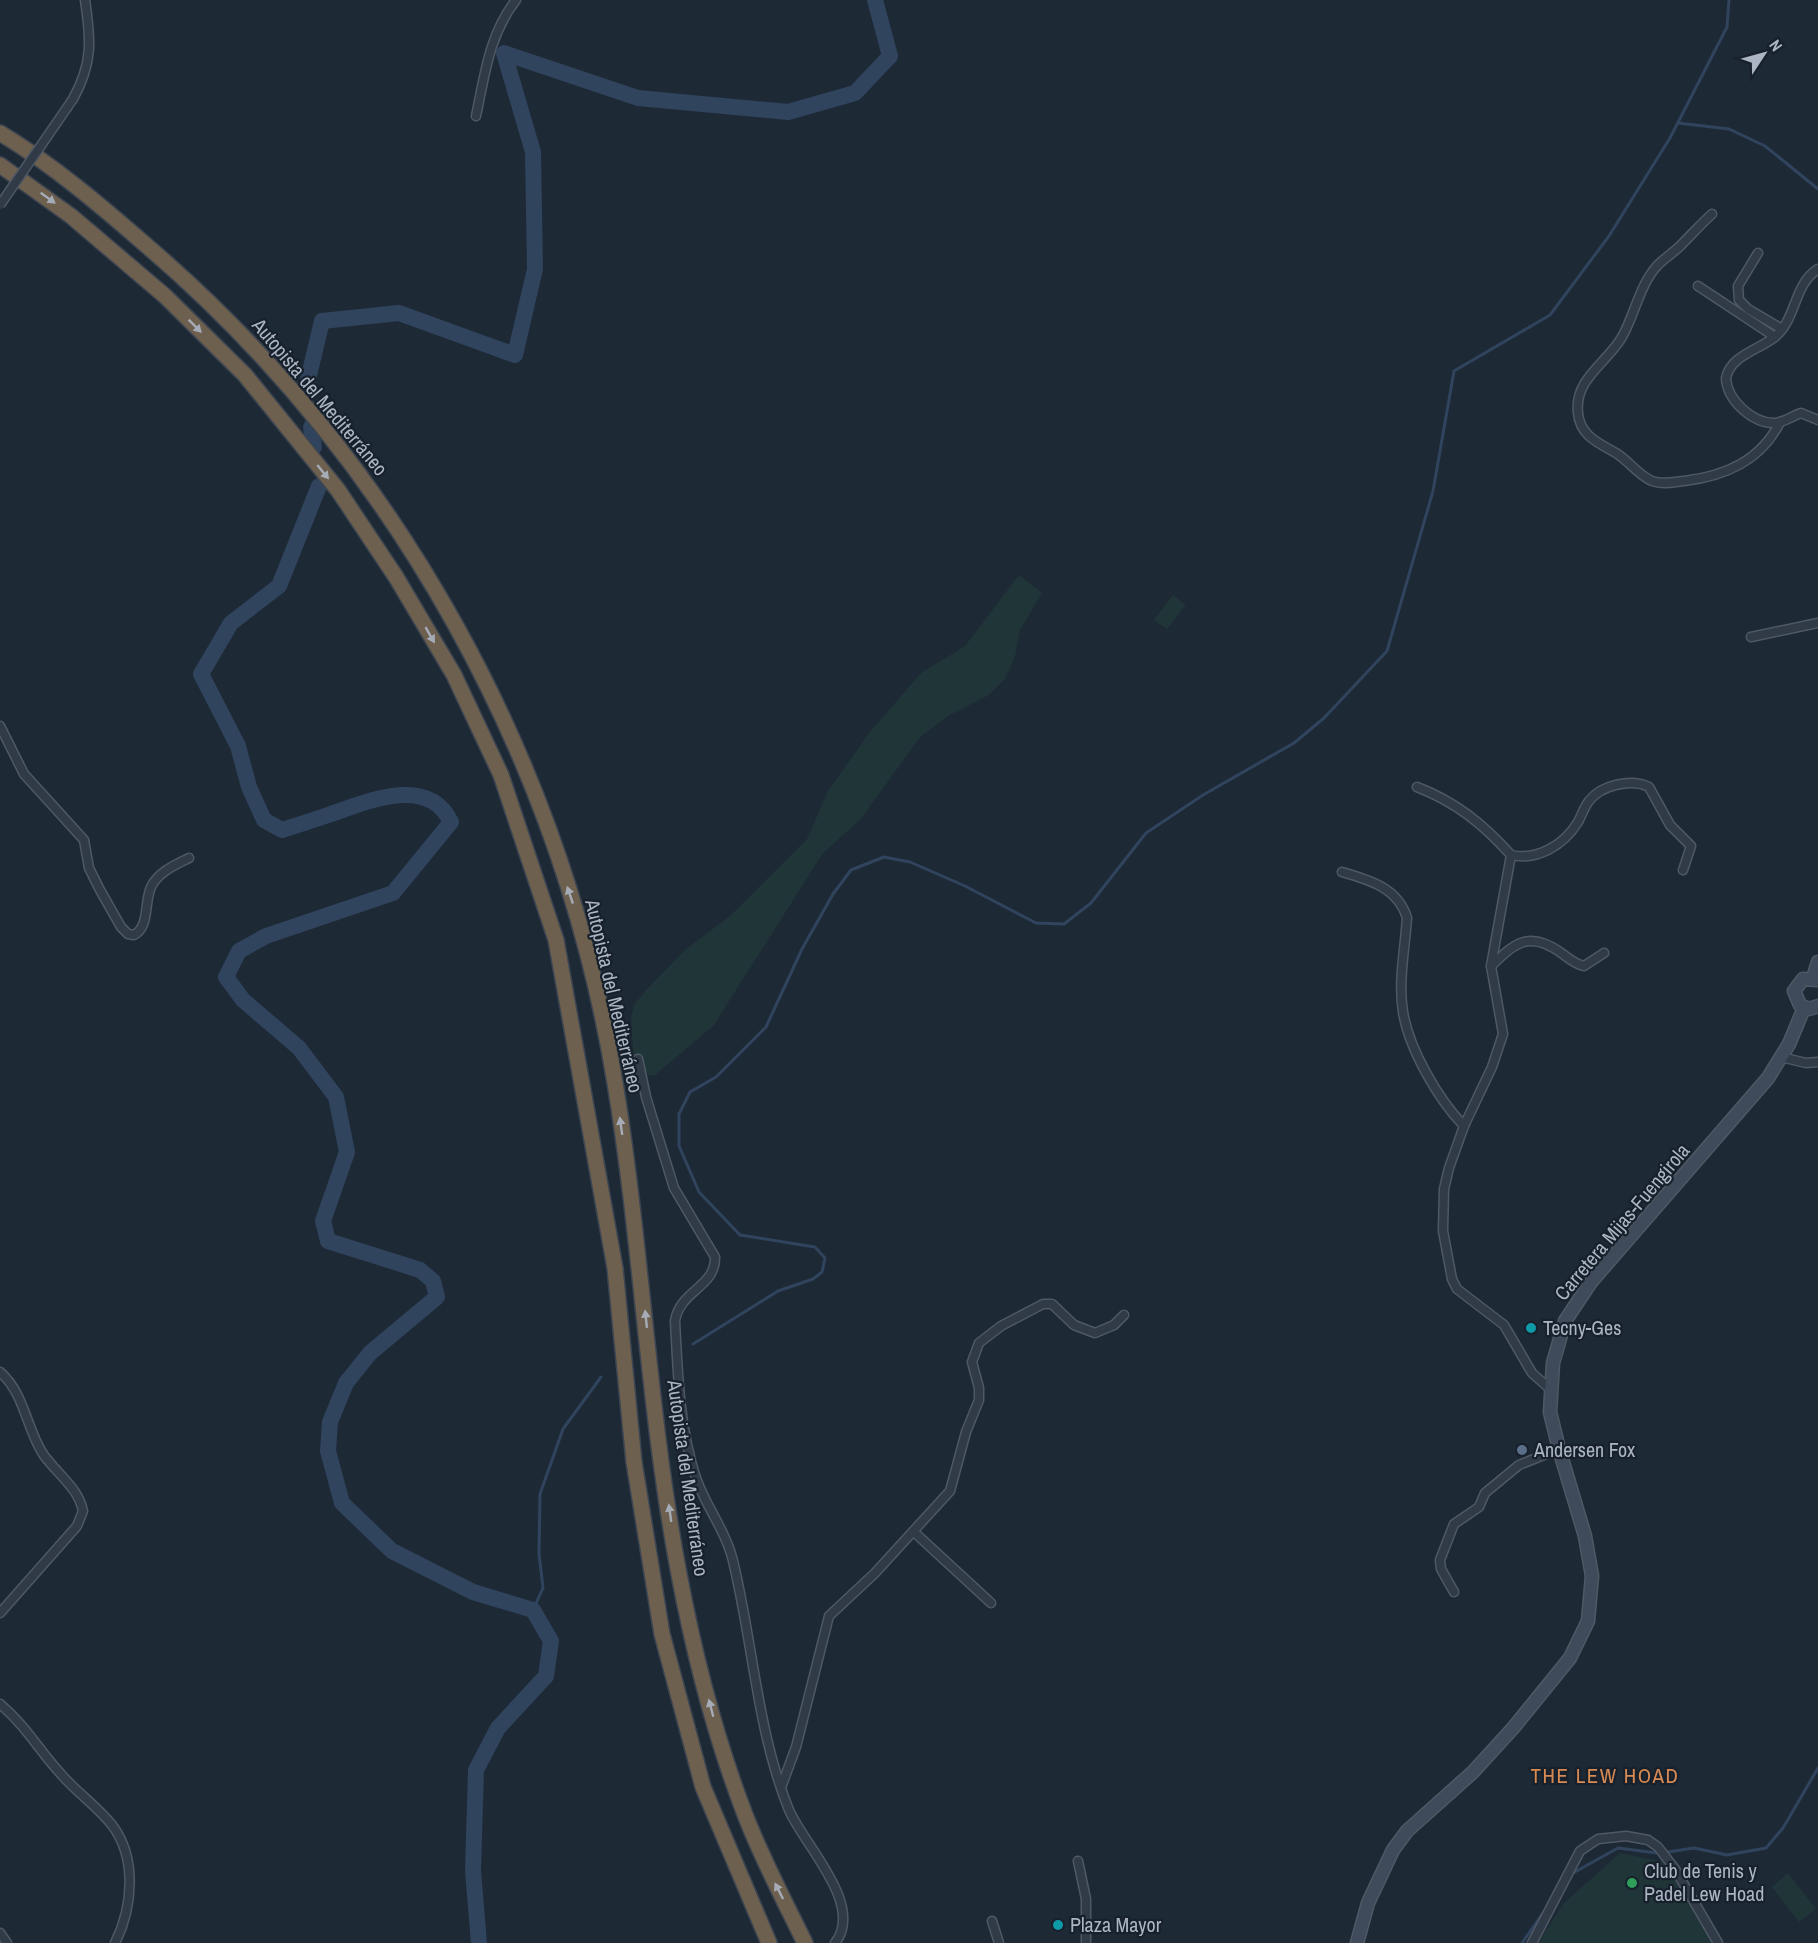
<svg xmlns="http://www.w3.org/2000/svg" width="1818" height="1943" viewBox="0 0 1818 1943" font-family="'Archivo Narrow',sans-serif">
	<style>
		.green { fill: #203537 }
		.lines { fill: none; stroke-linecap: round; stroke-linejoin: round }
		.stream { stroke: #30445e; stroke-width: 3 }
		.river { stroke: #30445e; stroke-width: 16 }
		.minor-casing { stroke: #4f5865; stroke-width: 11 }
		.secondary-casing { stroke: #4f5865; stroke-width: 15 }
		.motorway-casing { stroke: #3c4551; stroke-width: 18 }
		.minor { stroke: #313a47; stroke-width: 8 }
		.secondary { stroke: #3f4a5a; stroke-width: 12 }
		.motorway { stroke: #6d604e; stroke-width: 15 }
		.minor-bridge-casing { stroke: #4f5865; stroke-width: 11; stroke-linecap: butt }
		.minor-bridge { stroke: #313a47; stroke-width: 8 }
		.oneway { fill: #a5acb8 }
		.culture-dot { fill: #0f9aa8; stroke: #17202b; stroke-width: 2 }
		.service-dot { fill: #5c6f8a; stroke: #17202b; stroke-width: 2 }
		.leisure-dot { fill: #2e9e5b; stroke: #17202b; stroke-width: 2 }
		.labels { text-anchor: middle; stroke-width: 4.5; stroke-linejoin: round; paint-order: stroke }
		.street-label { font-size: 20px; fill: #abb5c4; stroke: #17202b }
		.poi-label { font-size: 20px; fill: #abb5c4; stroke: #17202b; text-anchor: start }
		.neighbourhood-label { font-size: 21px; letter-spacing: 1.5px; fill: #d78a53; stroke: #17202b }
	</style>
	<rect width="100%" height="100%" fill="#1e2936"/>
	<!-- green -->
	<g class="green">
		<path d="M1019 575 1042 593 1020 630 1015 657 1005 679 989 695 950 715 921 736 860 820 823 853 714 1025 654 1076 644 1074 634 1065 631 1018 634 1005 645 991 686 949 730 916 807 839 828 791 869 733 921 673 965 646Z"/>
		<path d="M1173 595 1186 605 1167 629 1154 620Z"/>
		<path d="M1620 1853 1665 1862 1714 1943H1538L1563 1904Z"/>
		<path d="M1788 1873 1816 1909 1799 1922 1772 1887Z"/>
	</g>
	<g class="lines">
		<!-- stream -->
		<g class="stream">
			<path d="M1678 123 1729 129 1765 146 1818 189"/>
			<path d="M693 1344 778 1291 813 1279 822 1272 825 1258 815 1247 740 1235 699 1192 679 1146V1114L690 1092 716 1077 766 1027 802 949 833 894 851 870 884 857 910 862 965 886 1036 923 1064 924 1091 903 1146 833 1203 795 1294 743 1324 718 1387 651 1433 491 1454 371 1550 315 1609 236 1670 138 1727 27 1729 0"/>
			<path d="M533 1610 543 1588 539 1554 540 1494 563 1429 601 1377"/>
			<path d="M1668 1852 1694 1848 1727 1855 1766 1848 1783 1828 1818 1768"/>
			<path d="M1573 1873 1618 1848 1657 1853"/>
			<path d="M1522 1943 1543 1913"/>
		</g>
		<!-- river -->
		<g class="river">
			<path d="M307 384 322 321 399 313 515 355 535 269 533 152 504 53 638 98 788 112 855 93 890 56 875 0"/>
			<path d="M311 427 314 447"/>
			<path d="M319 486 279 586 231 623 201 674 238 746 249 787 264 820 282 830C298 825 314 820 331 814 367 802 428 774 451 822L393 893 266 936 239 951 226 977 243 1000 299 1048 336 1097 347 1152 323 1221 328 1241 420 1270 433 1281 437 1297 370 1353 346 1383 330 1422 328 1451 342 1503 392 1551 473 1592 533 1610 551 1641 546 1676 498 1728 476 1770 473 1871 479 1943"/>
		</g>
		<defs>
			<g id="minor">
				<path d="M73 99C93 63 91 40 85 0"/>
				<path d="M476 116C485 74 489 35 516 0"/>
				<path d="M1712 214C1702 223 1693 233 1683 243 1675 252 1664 258 1656 267 1639 287 1635 314 1622 337 1607 363 1574 379 1578 413 1580 436 1599 443 1616 453 1629 461 1638 475 1652 481 1662 485 1674 482 1684 481 1725 476 1761 461 1780 422"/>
				<path d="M1758 253 1738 286 1739 300 1748 309 1782 329"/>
				<path d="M1818 269C1794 284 1797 316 1777 335 1761 350 1731 354 1726 378 1727 400 1752 423 1774 423 1783 423 1792 416 1801 413L1818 420"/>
				<path d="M1698 286 1775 337"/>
				<path d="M1751 637 1818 623"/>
				<path d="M0 726 24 774 84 840 89 868 100 890 121 927 128 934 134 935C150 926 144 902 151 887 158 872 175 865 189 858"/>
				<path d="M1417 787C1456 802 1483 824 1511 855L1491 966 1503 1034 1492 1067 1464 1126 1449 1168 1444 1189 1443 1231 1452 1279 1457 1289 1504 1325 1532 1373 1550 1389"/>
				<path d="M1511 855C1537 861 1564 845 1578 822 1582 815 1584 807 1589 801 1601 785 1632 778 1649 787L1670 825 1691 846 1683 870"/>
				<path d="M1342 872C1370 880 1398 888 1407 918 1405 948 1398 982 1403 1012 1409 1049 1438 1099 1464 1126"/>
				<path d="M1491 966C1514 944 1528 930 1560 952 1567 957 1574 964 1584 966L1604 953"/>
				<path d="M1781 1057 1806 1063 1818 1062"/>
				<path d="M638 1059 646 1097 674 1188 715 1257C716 1287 680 1290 675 1321 678 1375 679 1426 696 1478 706 1507 726 1531 733 1561 753 1643 757 1731 789 1810 804 1845 865 1905 835 1943"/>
				<path d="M0 1372C25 1394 26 1428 43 1454 57 1474 78 1487 83 1511L77 1526 0 1613"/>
				<path d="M914 1532 991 1603"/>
				<path d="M1454 1592 1441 1569 1440 1560 1454 1524 1479 1507 1485 1493 1519 1465 1559 1449"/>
				<path d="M0 1704C27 1727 38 1749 60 1773 76 1792 97 1806 112 1825 137 1858 133 1907 115 1943"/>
				<path d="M782 1785 796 1747 829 1616 875 1573 950 1491 966 1432 979 1400V1388L972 1362 979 1343 1001 1326 1043 1304H1052L1074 1325 1095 1333 1114 1325 1124 1315"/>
				<path d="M1078 1861 1086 1899V1943"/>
				<path d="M992 1921 999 1943"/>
				<path d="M0 1933 7 1943"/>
				<path d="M1532 1943 1580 1851 1598 1839 1626 1836 1648 1840 1658 1847 1675 1869 1718 1943"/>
			</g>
			<g id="secondary">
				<path d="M1813 978 1818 962"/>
				<path d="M1818 980 1803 979 1794 991 1800 1005 1809 1009 1818 1006"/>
				<path d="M1357 1943 1368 1903 1393 1850 1407 1831 1473 1772 1514 1727 1570 1658 1588 1621 1592 1576 1585 1536 1559 1449 1550 1412 1553 1363 1565 1321 1591 1282 1768 1078 1789 1044 1804 1008"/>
			</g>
			<g id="motorway">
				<path d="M0 133C53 165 100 205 147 246 396 459 562 760 615 1083 642 1246 648 1412 679 1574 694 1654 715 1736 744 1812 761 1857 784 1900 805 1943"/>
				<path d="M0 165 71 216 165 296 245 375 338 490 396 577 454 675 501 775 556 940 615 1268 634 1462 662 1634 703 1787 769 1943"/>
			</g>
		</defs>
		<!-- minor casing -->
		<use href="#minor" class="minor-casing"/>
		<!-- secondary casing -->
		<use href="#secondary" class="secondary-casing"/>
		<!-- motorway casing -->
		<use href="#motorway" class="motorway-casing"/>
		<!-- minor -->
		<use href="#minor" class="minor"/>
		<!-- secondary -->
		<use href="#secondary" class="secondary"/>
		<!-- motorway -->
		<use href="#motorway" class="motorway"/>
		<defs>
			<path id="minor-bridge" d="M0 205 73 99"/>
		</defs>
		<!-- minor-bridge casing -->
		<use href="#minor-bridge" class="minor-bridge-casing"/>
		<!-- minor-bridge -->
		<use href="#minor-bridge" class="minor-bridge"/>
	</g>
	<!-- one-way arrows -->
	<defs><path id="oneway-solid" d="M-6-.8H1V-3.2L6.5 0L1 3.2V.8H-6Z" transform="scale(1.5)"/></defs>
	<g class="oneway">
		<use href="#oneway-solid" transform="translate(48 198) rotate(36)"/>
		<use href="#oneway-solid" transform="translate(195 326) rotate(45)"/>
		<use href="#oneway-solid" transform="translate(323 472) rotate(51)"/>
		<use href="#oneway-solid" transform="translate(430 635) rotate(60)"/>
		<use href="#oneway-solid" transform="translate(570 895) rotate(-109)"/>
		<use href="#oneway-solid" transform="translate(621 1126) rotate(-98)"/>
		<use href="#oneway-solid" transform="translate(646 1319) rotate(-96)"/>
		<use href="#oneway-solid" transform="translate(670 1513) rotate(-98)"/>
		<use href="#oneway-solid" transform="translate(711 1708) rotate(-105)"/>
		<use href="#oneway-solid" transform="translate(779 1891) rotate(-117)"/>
	</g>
	<!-- markers -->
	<g class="culture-dot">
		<circle cx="1531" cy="1328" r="6"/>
		<circle cx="1058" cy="1925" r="6"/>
	</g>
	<circle class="service-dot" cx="1522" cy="1450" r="6"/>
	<circle class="leisure-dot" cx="1632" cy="1883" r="6"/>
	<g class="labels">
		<!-- street labels -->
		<g class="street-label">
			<text transform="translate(320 397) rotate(50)" y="7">Autopista del Mediterráneo</text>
			<text transform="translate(614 996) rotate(77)" y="7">Autopista del Mediterráneo</text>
			<text transform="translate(1622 1222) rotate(-50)" y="7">Carretera Mijas-Fuengirola</text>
			<text transform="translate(688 1478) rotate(82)" y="7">Autopista del Mediterráneo</text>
		</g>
		<!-- poi labels -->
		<g class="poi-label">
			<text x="1543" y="1335">Tecny-Ges</text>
			<text x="1534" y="1457">Andersen Fox</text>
			<text x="1644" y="1878">Club de Tenis y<tspan x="1644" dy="23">Padel Lew Hoad</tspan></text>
			<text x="1070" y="1932">Plaza Mayor</text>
		</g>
		<!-- neighbourhood labels -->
		<g class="neighbourhood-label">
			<text x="1605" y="1783">THE LEW HOAD</text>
		</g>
	</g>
	<!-- north arrow -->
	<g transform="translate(1764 54) rotate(54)" stroke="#17202b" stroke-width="4.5" paint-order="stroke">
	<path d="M0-4.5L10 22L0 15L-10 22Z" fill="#abb5c4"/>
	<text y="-9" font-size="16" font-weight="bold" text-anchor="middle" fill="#abb5c4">N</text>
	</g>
</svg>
